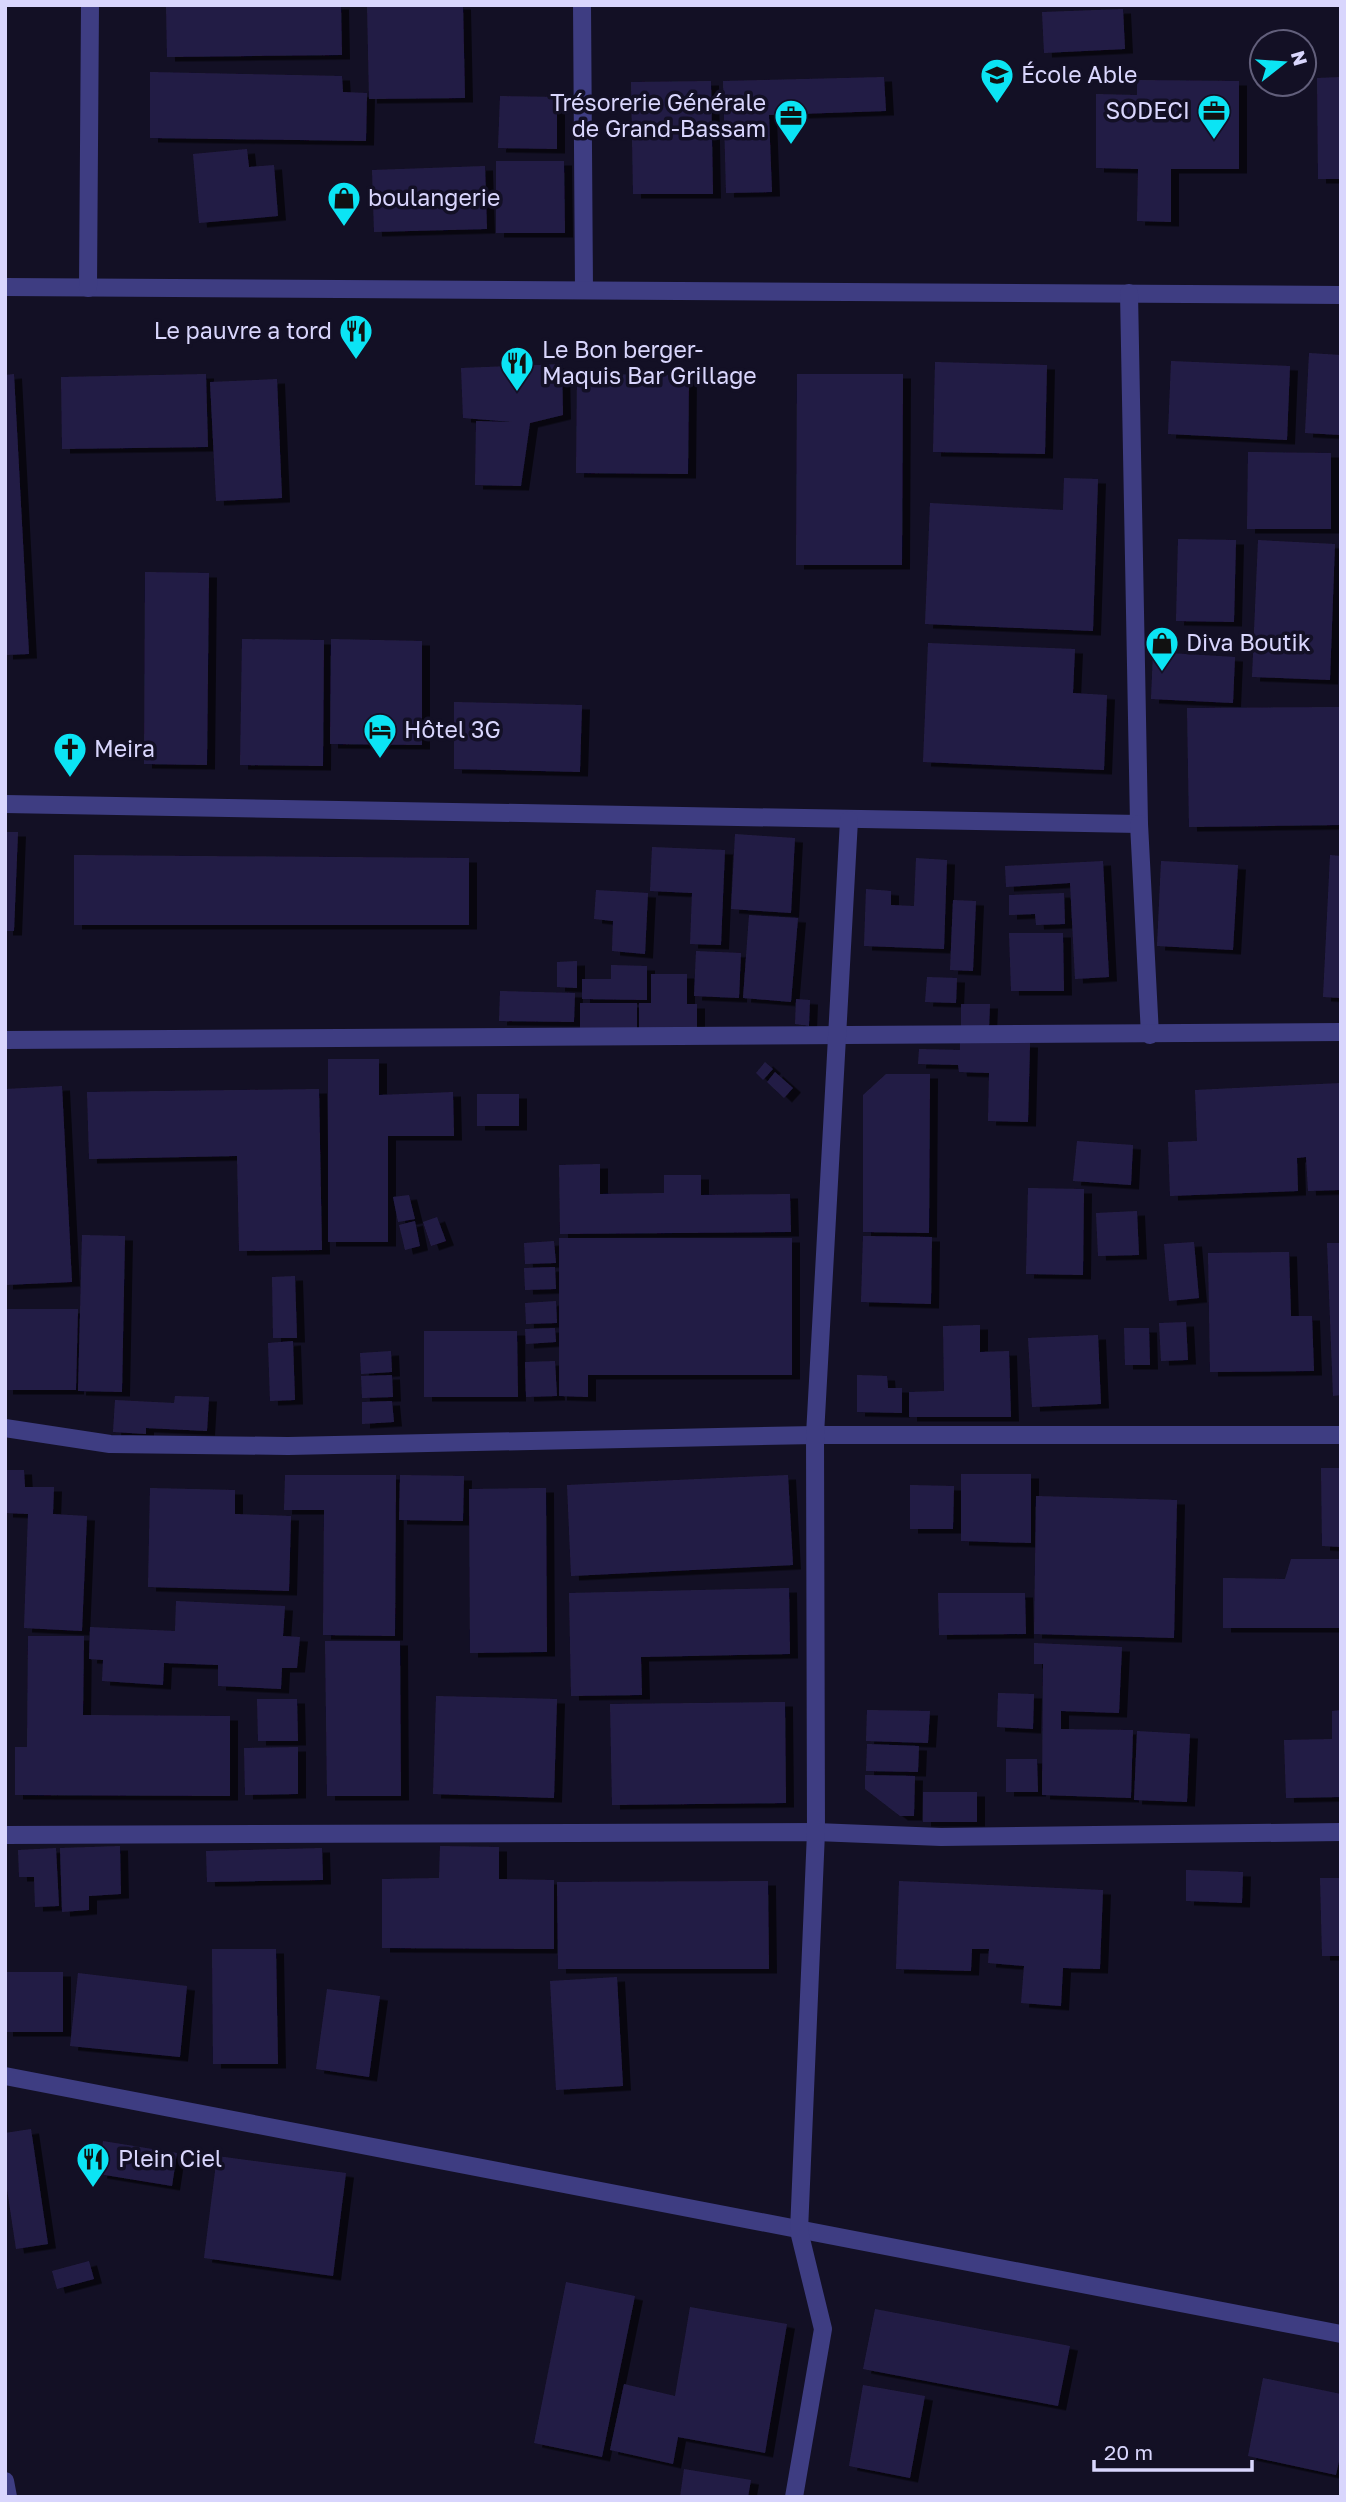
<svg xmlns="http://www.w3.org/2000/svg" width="1346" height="2502" viewBox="0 0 1346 2502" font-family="'Golos Text',sans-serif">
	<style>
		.building { fill: #241d45; filter: url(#shadow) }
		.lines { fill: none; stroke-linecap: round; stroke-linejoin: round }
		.street { stroke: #3e3d82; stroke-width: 18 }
		.labels { text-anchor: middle; stroke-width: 7; stroke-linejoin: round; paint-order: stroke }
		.poi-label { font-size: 23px; fill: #d9d6fd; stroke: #131025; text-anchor: start }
	</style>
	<defs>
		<filter id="shadow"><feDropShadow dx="8" dy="4.5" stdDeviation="0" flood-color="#0009"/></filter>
	</defs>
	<rect width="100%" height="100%" fill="#131025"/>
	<!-- building -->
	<g class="building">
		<path d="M166 5H341L342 55 167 57Z"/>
		<path d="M367 5H463L465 98 369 99Z"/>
		<path d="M1123 9 1125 49 1044 53 1042 12Z"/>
		<path d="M150 72 342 76 343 92 367 93 366 141 150 138Z"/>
		<path d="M884 77 886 111 769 115 772 192 726 193 723 81Z"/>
		<path d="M1341 77V179H1318L1317 78Z"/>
		<path d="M1137 80 1239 81V169H1171V222L1137 221 1138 169 1096 168V94L1137 95Z"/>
		<path d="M711 81 713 194H633L631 82Z"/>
		<path d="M500 96 557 97V149L498 148Z"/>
		<path d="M247 149 249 167 274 165 278 216 199 223 193 154Z"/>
		<path d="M496 161H564L565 233H496Z"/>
		<path d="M485 166 487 229 374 232 372 170Z"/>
		<path d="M1309 353 1341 355V435L1305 433Z"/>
		<path d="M1171 361 1290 366 1287 440 1168 434Z"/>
		<path d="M935 362 1047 365 1045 454 933 452Z"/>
		<path d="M562 364 563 415 530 423 521 486 475 485 476 421 513 422 463 418 461 368Z"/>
		<path d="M14 374 29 654 5 655V375Z"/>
		<path d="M206 374 208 447 62 449 61 377Z"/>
		<path d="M577 374 689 375 688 474 576 473Z"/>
		<path d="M797 374H903L902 565H796Z"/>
		<path d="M277 379 282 498 216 501 210 382Z"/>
		<path d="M1248 452 1331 453V529H1247Z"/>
		<path d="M1064 478 1098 479 1093 631 925 624 930 503 1063 510Z"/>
		<path d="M1178 539 1236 540 1234 622 1176 621Z"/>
		<path d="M1258 540 1335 544 1330 680 1252 677Z"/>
		<path d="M145 572 209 573 207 765 144 764Z"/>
		<path d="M242 639 324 640 323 766 240 765Z"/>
		<path d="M331 639 422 641V745L330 744Z"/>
		<path d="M928 643 1075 649 1073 693 1107 695 1104 770 923 762Z"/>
		<path d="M1153 652 1235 657 1233 703 1151 699Z"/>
		<path d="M454 702 582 705 580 772 454 769Z"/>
		<path d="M1341 707V825L1189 827 1187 708Z"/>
		<path d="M5 832H18L14 931H5Z"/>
		<path d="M735 834 795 838 791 913 731 909Z"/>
		<path d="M652 847 725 850 721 945 690 944 692 893 650 891Z"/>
		<path d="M74 855 469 858V925H74Z"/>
		<path d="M1330 855 1341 856V998L1323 997Z"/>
		<path d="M916 858 947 860 944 949 864 946 866 889 891 891V905L914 906Z"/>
		<path d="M1103 861 1109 977 1075 979 1070 883 1006 887 1005 866Z"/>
		<path d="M1161 861 1238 865 1233 950 1157 946Z"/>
		<path d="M596 890 648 893 645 954 612 951 613 921 594 919Z"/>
		<path d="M1064 893 1065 924 1036 925 1035 914 1009 915V895Z"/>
		<path d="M953 900 976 901 973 971 950 970Z"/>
		<path d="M749 915 798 918 791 1002 743 998Z"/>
		<path d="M1009 933H1063L1064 991H1011Z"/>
		<path d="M696 951 741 953 739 998 694 996Z"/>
		<path d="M577 961V988L557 987V962Z"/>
		<path d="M611 965 647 966V1000L582 999V979H611Z"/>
		<path d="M651 974H687V1004H697V1031L639 1030V1003H651Z"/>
		<path d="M927 977 957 978 956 1003 925 1002Z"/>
		<path d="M500 991 575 993 574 1022 499 1021Z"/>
		<path d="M796 999 810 1000 809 1026 795 1024Z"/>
		<rect x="580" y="1003" width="57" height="27"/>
		<path d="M961 1004H990L989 1028H961Z"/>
		<path d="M960 1041 1030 1043 1028 1122 988 1121 989 1073 959 1072 958 1065 918 1064 919 1049 960 1050Z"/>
		<path d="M328 1059H379V1095L453 1092 454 1136H388V1242H328Z"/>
		<path d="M765 1062 773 1069 763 1080 756 1073Z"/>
		<path d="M775 1072 793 1088 784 1098 767 1082Z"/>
		<path d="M886 1074H930L929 1233 863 1232V1095Z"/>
		<path d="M1341 1083V1190L1308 1191 1306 1157 1297 1158 1298 1191 1170 1196 1168 1142 1197 1141 1195 1090Z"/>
		<path d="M62 1086 72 1282 5 1285V1089Z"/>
		<path d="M319 1089 322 1250 239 1251 237 1156 89 1159 87 1092Z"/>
		<rect x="477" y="1094" width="42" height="32"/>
		<path d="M1077 1141 1133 1145 1131 1185 1073 1181Z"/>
		<path d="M600 1164V1194L664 1193V1175H701V1195L790 1194 791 1232 560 1234 559 1165Z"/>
		<path d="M1028 1188 1084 1189 1083 1275 1026 1274Z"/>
		<path d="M409 1195 415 1219 398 1222 393 1197Z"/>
		<path d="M1137 1211 1139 1255 1098 1256 1096 1213Z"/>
		<path d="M437 1217 446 1241 431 1246 423 1222Z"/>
		<path d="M415 1221 420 1246 405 1250 399 1225Z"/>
		<path d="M82 1235 125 1236 122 1392 78 1391Z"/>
		<path d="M863 1236 932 1237 931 1304 861 1302Z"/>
		<path d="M559 1238H792V1375H588V1397L559 1396Z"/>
		<path d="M554 1241 556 1263 525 1264 524 1243Z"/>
		<path d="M1194 1242 1199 1298 1169 1301 1164 1244Z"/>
		<path d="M1327 1243H1341V1395L1333 1396Z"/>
		<path d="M1289 1252 1291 1316H1312L1314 1371 1210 1372 1208 1253Z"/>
		<path d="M555 1267 556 1289 525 1290 524 1268Z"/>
		<path d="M295 1276 297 1338H273L272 1277Z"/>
		<path d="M556 1301 557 1323 526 1324 525 1303Z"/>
		<path d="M5 1309H78L76 1390H5Z"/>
		<path d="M1186 1322 1188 1360 1161 1361 1159 1323Z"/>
		<path d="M980 1325V1352L1009 1351 1011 1417H909V1392L944 1391 943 1326Z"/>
		<path d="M555 1328 556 1342 526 1344 525 1329Z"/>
		<path d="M1124 1328H1149L1150 1365H1125Z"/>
		<path d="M424 1331H517L518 1397H424Z"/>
		<path d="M1098 1335 1101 1404 1032 1407 1028 1338Z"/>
		<path d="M293 1341 295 1400 270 1401 268 1343Z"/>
		<path d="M391 1351 392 1372 361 1374 360 1353Z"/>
		<path d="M555 1361 557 1396 526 1397 525 1362Z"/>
		<path d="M392 1375 393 1397 362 1398 361 1376Z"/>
		<path d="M857 1375 887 1376 888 1388H902V1413L857 1412Z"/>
		<path d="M175 1396 209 1397 207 1431 146 1428V1434L113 1432 115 1400 174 1403Z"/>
		<path d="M392 1401 394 1422 362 1424V1402Z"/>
		<path d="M1321 1468H1341V1547L1322 1546Z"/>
		<path d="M5 1470H24L25 1487H54L53 1514 87 1516 82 1631 24 1628 28 1514 5 1513Z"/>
		<path d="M961 1474H1031V1543L961 1541Z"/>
		<path d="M285 1475H396L395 1636 323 1635 324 1510H284Z"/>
		<path d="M400 1475 464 1476 463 1521 399 1520Z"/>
		<path d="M788 1475 793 1565 571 1576 567 1485Z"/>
		<path d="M910 1485 954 1486 953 1529H910Z"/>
		<path d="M150 1488 235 1490V1514L291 1516 289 1591 148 1587Z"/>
		<path d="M546 1488 547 1652 470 1653 469 1489Z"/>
		<path d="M1036 1496 1177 1500 1174 1638 1034 1634Z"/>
		<path d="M1291 1559H1341V1628H1223V1578L1285 1579Z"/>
		<path d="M789 1588 790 1654 641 1657 642 1695 571 1696 569 1593Z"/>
		<path d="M938 1593H1025L1026 1634 939 1635Z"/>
		<path d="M176 1601 285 1606 283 1636 300 1637 297 1668H282L281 1689 218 1686V1665L164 1663 163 1685 102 1681 103 1660 89 1659 90 1627 175 1631Z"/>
		<path d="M28 1636H84L83 1715 230 1716V1796L15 1795V1747H27Z"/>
		<path d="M325 1641H400L401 1796H327Z"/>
		<path d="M1034 1643 1122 1647 1119 1713 1061 1711V1729L1133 1730 1131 1798 1042 1795 1043 1664H1034Z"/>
		<path d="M998 1693 1034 1694 1033 1729 997 1727Z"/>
		<path d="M436 1696 557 1699 554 1798 433 1794Z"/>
		<path d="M257 1699H297L298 1741H258Z"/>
		<path d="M785 1702 786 1803 612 1805 610 1704Z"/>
		<path d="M867 1710 930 1711 928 1743 866 1741Z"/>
		<path d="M1341 1710V1797L1286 1798 1284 1740 1332 1739V1711Z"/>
		<path d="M1137 1731 1190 1734 1187 1802 1134 1800Z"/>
		<path d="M867 1744 919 1746 918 1772 866 1771Z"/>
		<path d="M298 1747V1794L245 1795 244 1748Z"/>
		<path d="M1006 1759H1037L1038 1792H1006Z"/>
		<path d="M865 1775 915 1776 914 1816H900L865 1789Z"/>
		<rect x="923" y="1792" width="54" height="30"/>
		<path d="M120 1846 121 1894 89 1896V1910L62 1912 60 1848Z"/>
		<path d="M440 1846 499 1847V1879L554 1880V1949L382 1948V1879L439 1878Z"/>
		<path d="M56 1848 59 1906 35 1907 34 1877H19L18 1850Z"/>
		<path d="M322 1848 323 1880 207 1882 206 1851Z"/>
		<path d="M1186 1870 1243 1872 1242 1903 1186 1901Z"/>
		<path d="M1320 1878H1341V1956H1322Z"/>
		<path d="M768 1881 769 1969H558L557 1882Z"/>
		<path d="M899 1881 1103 1890 1100 1969 1063 1968 1061 2006 1021 2003 1024 1966 988 1963 989 1949H972L971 1971 896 1969Z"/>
		<path d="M212 1949H276L278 2064H213Z"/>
		<rect x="5" y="1972" width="58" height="60"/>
		<path d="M78 1973 187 1986 180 2057 70 2046Z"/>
		<path d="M617 1977 623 2086 556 2090 550 1981Z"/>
		<path d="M327 1989 380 1996 369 2077 316 2069Z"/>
		<path d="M31 2129 48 2244 16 2249 5 2176V2133Z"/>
		<path d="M103 2141 177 2153 172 2186 99 2174Z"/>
		<path d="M217 2156 346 2173 333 2276 204 2258Z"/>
		<path d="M89 2261 94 2279 57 2289 52 2271Z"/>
		<path d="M566 2282 635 2296 602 2457 534 2443Z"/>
		<path d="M690 2307 787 2324 765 2453 678 2437 673 2464 610 2450 624 2384 675 2396Z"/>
		<path d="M875 2309 1070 2346 1058 2406 863 2369Z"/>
		<path d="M1263 2378 1341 2394V2452L1336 2475 1248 2456Z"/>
		<path d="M863 2385 925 2396 910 2478 849 2466Z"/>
		<path d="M684 2469 751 2480 748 2497H680Z"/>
	</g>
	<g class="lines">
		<!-- street -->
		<g class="street">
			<path d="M582 5 584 290"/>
			<path d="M5 287 1341 295"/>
			<path d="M88 288 90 5"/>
			<path d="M5 804 1139 824 1129 293"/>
			<path d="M1139 824 1150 1035"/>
			<path d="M5 1040 1341 1032"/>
			<path d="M5 1428 110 1444 288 1446 815 1435H1341"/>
			<path d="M5 1835 816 1832 941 1837 1341 1832"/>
			<path d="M5 2076 1341 2334"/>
			<path d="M5 2481 8 2497"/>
			<path d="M794 2497 823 2329 799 2231 816 1832 815 1435 849 820"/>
		</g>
	</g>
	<!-- icons -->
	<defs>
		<symbol id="school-pin" viewBox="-11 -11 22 30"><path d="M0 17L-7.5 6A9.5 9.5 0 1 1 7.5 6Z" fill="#0be4f4" stroke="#131025"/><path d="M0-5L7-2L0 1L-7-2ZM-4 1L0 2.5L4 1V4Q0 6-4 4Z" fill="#111"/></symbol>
		<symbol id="office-pin" viewBox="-11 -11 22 30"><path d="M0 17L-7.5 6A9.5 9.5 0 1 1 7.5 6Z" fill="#0be4f4" stroke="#131025"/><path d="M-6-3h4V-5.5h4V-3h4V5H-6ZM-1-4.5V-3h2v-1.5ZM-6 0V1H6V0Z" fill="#111"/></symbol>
		<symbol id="shop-pin" viewBox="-11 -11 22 30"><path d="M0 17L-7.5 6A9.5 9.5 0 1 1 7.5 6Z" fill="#0be4f4" stroke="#131025"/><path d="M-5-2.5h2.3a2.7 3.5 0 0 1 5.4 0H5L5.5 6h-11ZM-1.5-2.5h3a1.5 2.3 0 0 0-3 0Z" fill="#111"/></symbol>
		<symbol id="restaurant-pin" viewBox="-11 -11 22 30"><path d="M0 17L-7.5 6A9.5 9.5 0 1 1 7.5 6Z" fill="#0be4f4" stroke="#131025"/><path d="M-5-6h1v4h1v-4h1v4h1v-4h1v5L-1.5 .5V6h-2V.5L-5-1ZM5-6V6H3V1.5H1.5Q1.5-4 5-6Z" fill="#111"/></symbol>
		<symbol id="hotel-pin" viewBox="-11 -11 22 30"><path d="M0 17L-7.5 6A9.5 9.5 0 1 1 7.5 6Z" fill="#0be4f4" stroke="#131025"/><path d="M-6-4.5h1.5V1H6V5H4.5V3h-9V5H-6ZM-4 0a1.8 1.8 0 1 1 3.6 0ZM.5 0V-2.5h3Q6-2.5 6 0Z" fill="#111"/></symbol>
		<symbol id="church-pin" viewBox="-11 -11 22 30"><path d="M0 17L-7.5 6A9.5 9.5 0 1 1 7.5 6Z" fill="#0be4f4" stroke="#131025"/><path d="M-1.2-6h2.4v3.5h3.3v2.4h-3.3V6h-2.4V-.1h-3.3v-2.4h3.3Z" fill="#111"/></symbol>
	</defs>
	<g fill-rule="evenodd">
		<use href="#school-pin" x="978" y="56" width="38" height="52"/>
		<use href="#office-pin" x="1195" y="92" width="38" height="52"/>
		<use href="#office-pin" x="772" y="97" width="38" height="52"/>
		<use href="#shop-pin" x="325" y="179" width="38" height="52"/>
		<use href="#restaurant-pin" x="337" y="312" width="38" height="52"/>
		<use href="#restaurant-pin" x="498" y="344" width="38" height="52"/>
		<use href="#shop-pin" x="1143" y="624" width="38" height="52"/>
		<use href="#hotel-pin" x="361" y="711" width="38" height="52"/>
		<use href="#church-pin" x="51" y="730" width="38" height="52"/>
		<use href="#restaurant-pin" x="74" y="2140" width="38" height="52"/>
	</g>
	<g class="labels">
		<!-- poi labels -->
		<g class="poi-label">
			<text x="1021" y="83">École Able</text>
			<text x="766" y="111" text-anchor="end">Trésorerie Générale<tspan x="766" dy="26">de Grand-Bassam</tspan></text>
			<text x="1190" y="119" text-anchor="end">SODECI</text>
			<text x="368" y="206">boulangerie</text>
			<text x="332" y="339" text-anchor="end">Le pauvre a tord</text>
			<text x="542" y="358">Le Bon berger-<tspan x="542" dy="26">Maquis Bar Grillage</tspan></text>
			<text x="1186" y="651">Diva Boutik</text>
			<text x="404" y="738">Hôtel 3G</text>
			<text x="94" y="757">Meira</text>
			<text x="118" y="2167">Plein Ciel</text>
		</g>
	</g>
	<!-- border -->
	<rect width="1346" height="2502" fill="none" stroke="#d9d6fd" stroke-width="14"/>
	<!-- north arrow -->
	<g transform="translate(1283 63) rotate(73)"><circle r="33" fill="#131025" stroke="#625f7b" stroke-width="2"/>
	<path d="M0-5L12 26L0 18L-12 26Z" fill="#0be4f4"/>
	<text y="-10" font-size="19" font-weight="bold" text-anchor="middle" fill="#d9d6fd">N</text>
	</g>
	<!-- scale -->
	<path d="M1094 2460v10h158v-10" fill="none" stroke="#d9d6fd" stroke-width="3.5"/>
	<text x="1104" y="2460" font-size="21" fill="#d9d6fd" stroke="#131025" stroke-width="5" paint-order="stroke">20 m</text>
</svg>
